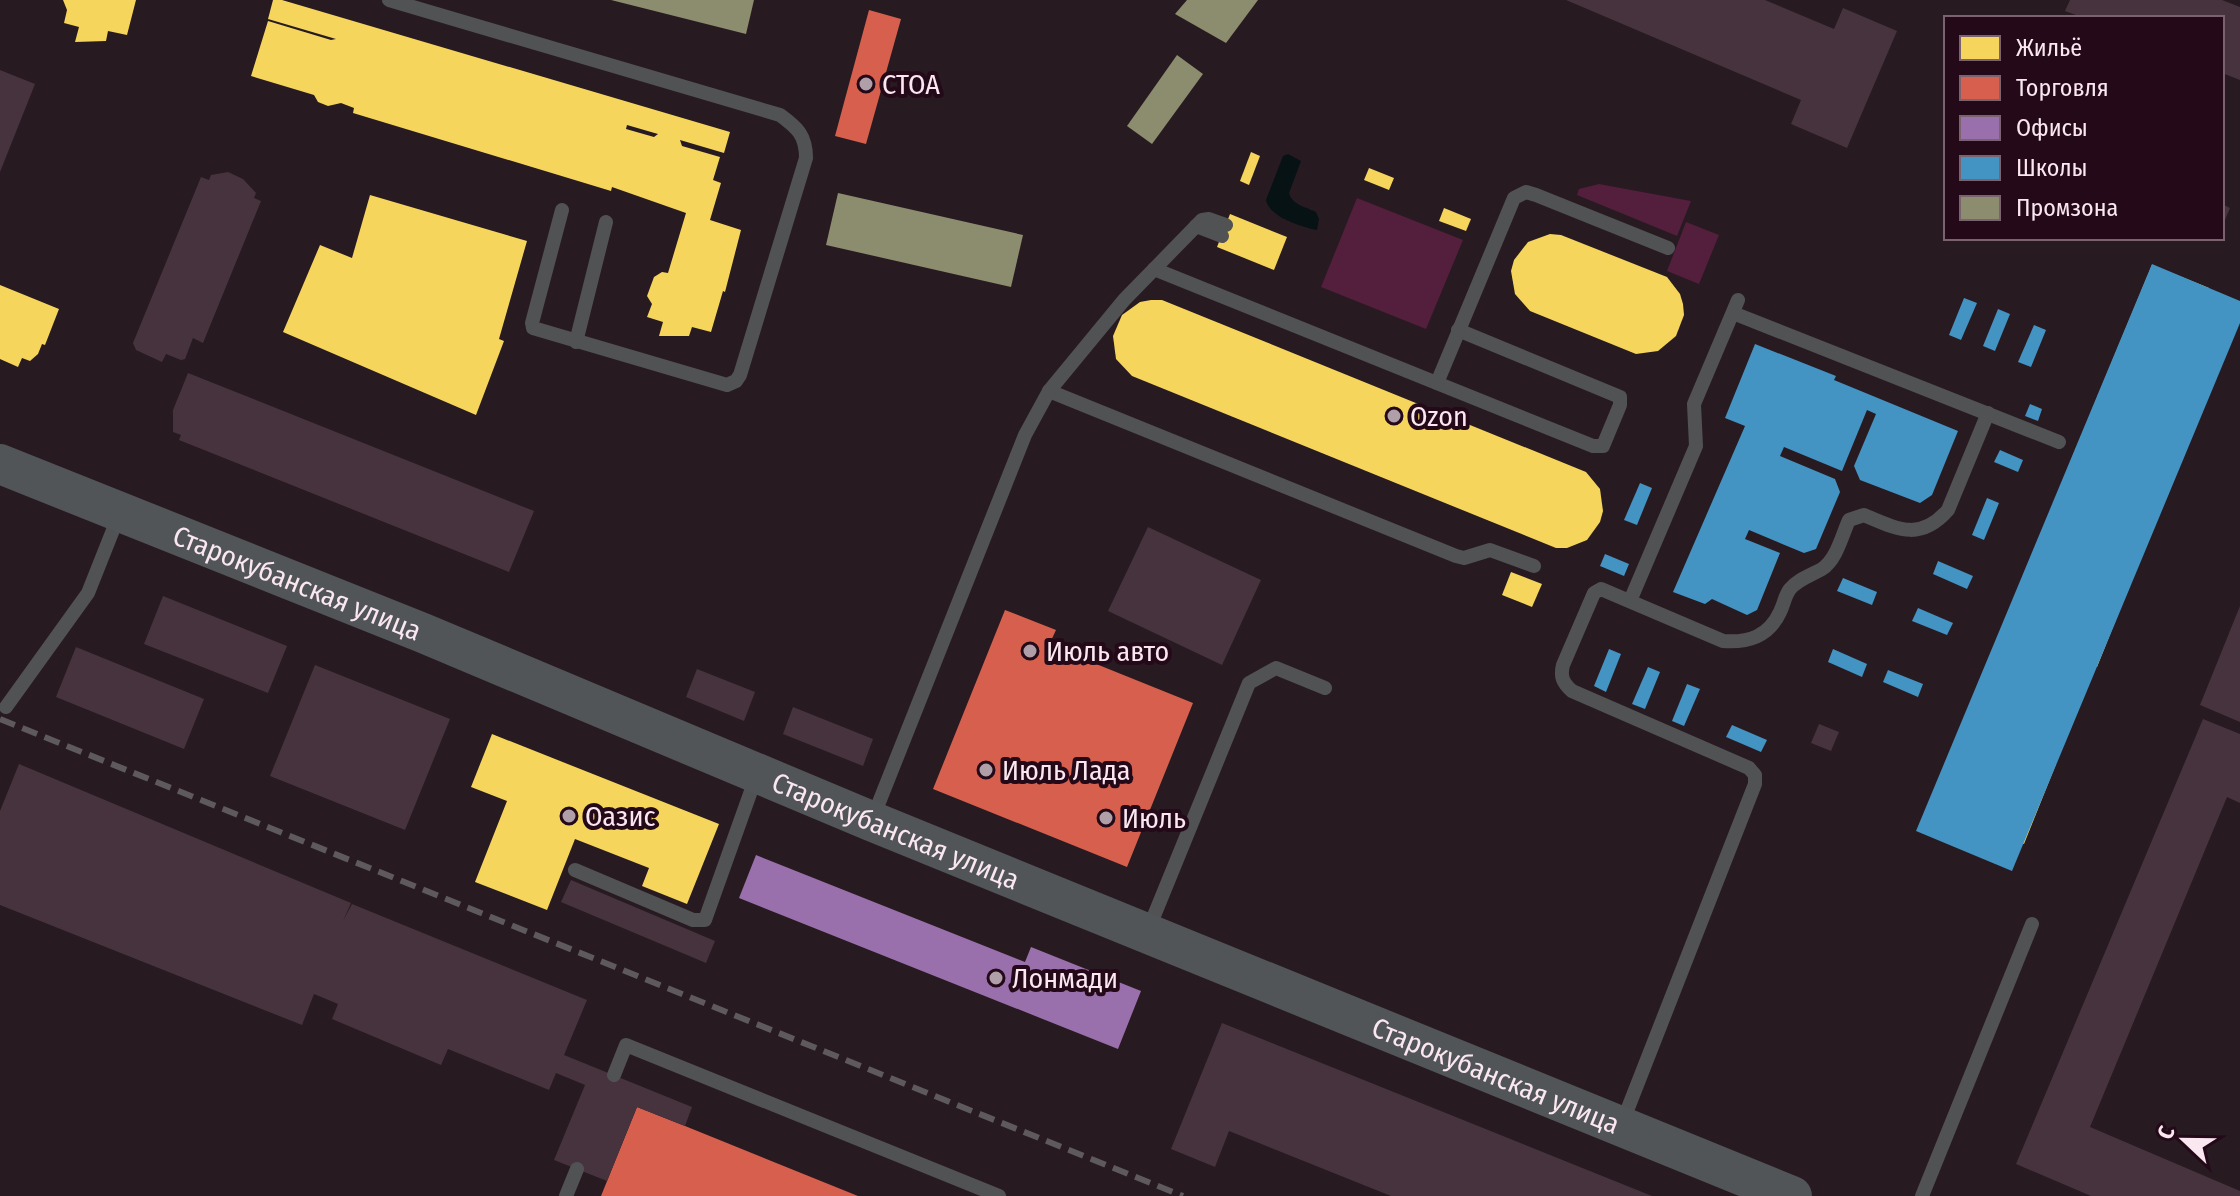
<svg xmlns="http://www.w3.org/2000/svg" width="2240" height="1196" viewBox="0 0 2240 1196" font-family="'Fira Sans Condensed',sans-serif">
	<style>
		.green { fill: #541e3d }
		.water { fill: #071214 }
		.homes { fill: #f6d55c; fill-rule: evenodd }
		.shops { fill: #d6604d }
		.offices { fill: #9970ab }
		.schools { fill: #4393c3 }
		.industry { fill: #8c8c6e }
		.building { fill: #46333d }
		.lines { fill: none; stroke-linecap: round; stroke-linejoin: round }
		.lane { stroke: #515254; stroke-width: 14 }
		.secondary { stroke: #515557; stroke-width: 40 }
		.rail { stroke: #5e595c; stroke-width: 6; stroke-dasharray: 16 8; stroke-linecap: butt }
		.poi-dot { fill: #b09fa8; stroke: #240a19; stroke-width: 3 }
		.labels { text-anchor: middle; stroke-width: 8; stroke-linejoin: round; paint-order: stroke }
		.poi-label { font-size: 28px; fill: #fae7f0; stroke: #240a19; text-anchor: start }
		.street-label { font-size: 28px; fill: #fae7f0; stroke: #240a19 }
	</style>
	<rect width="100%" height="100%" fill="#281a21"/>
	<!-- green -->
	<g class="green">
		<path d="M1599 184 1691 201 1677 236 1577 195 1579 189Z"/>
		<path d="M1357 198 1463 240 1426 329 1321 287Z"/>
		<path d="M1686 222 1719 235 1699 284 1667 271Z"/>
	</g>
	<!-- water -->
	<path class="water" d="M1288 154 1301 161 1289 193C1292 205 1306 207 1316 212L1319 219 1317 230C1302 227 1269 217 1266 200L1283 156Z"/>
	<!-- homes -->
	<g class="homes">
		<path d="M63 0H136L127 35 108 31 106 41 75 42 79 27 64 23 67 10Z"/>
		<path d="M273 0H282L730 132 724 153 680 140 682 146 720 157 713 180 721 183 710 220 741 230 725 292 723 291 711 332 692 327 689 336H659L663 322 647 317 652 304 647 296 654 277 662 272 668 273 686 213 612 187 611 191 353 113 354 108 341 103 328 106 318 102 314 95 251 76 268 21 331 40 336 39 268 19ZM627 125 658 134 654 137 626 129Z"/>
		<path d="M1251 152 1260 156 1249 185 1240 181Z"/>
		<path d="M1369 168 1394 178 1389 190 1364 180Z"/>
		<path d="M370 195 527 241 499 339 504 341 476 415 283 332 320 245 352 258Z"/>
		<path d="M1444 208 1471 219 1466 231 1439 221Z"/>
		<path d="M1230 214 1287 237 1274 270 1217 247Z"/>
		<path d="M1550 234 1561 235 1667 277 1680 294 1683 304 1684 315 1676 336 1658 351 1636 354 1530 311 1515 294 1511 271 1514 260 1528 242Z"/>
		<path d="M2152 265 2209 288 2124 494 2067 470Z"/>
		<path d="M0 285 59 309 45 345 42 344 38 354 30 361 22 358 18 367 0 359Z"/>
		<path d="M1151 300H1162L1586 472 1600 489 1603 511 1600 522 1587 540 1567 548H1556L1132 376 1116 359 1113 336 1122 315 1140 302Z"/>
		<path d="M2034 549 2129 587 2097 667 2002 628Z"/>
		<path d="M1511 572 1542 584 1532 607 1502 595Z"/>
		<path d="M1961 726 2056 764 2024 844 1928 805Z"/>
		<path d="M492 734 719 824 687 904 642 886 649 868 575 839 547 910 475 882 507 801 471 787Z"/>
	</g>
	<!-- shops -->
	<g class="shops">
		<path d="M869 10 901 19 866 144 835 136Z"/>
		<path d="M1005 610 1056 630 1049 645 1193 703 1127 867 933 789Z"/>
		<path d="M637 1107 685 1126 858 1196H601Z"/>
	</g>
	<!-- offices -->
	<path class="offices" d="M756 855 1025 962 1031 947 1141 991 1118 1049 739 898Z"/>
	<!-- schools -->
	<g class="schools">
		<path d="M2152 264 2240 301V323L2012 871 1916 831Z"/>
		<path d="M1964 298 1977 303 1961 340 1949 335Z"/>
		<path d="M1998 309 2010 314 1995 351 1983 346Z"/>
		<path d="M2034 325 2046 330 2031 367 2018 362Z"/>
		<path d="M1755 344 1836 376 1834 380 1958 431 1932 495 1920 503 1860 480 1854 466 1876 414 1867 410 1842 471 1784 447 1780 456 1835 479 1840 492 1816 549 1804 553 1749 530 1745 539 1780 553 1757 610 1747 615 1712 599 1705 604 1673 592 1745 426 1725 418Z"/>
		<path d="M2030 404 2042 409 2038 421 2025 416Z"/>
		<path d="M2000 450 2023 460 2018 472 1994 462Z"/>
		<path d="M1640 483 1652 488 1637 525 1624 520Z"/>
		<path d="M1987 498 1999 503 1984 540 1972 535Z"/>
		<path d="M1605 554 1629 564 1624 576 1600 566Z"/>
		<path d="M1938 561 1973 576 1967 589 1933 574Z"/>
		<path d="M1843 578 1877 592 1872 605 1837 591Z"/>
		<path d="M1918 608 1953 623 1947 635 1912 621Z"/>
		<path d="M1609 649 1621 654 1606 692 1594 686Z"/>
		<path d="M1833 649 1867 664 1862 677 1828 662Z"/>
		<path d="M1648 667 1660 672 1645 709 1632 704Z"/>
		<path d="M1888 670 1923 684 1918 697 1883 682Z"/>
		<path d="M1687 684 1700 689 1684 726 1672 721Z"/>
		<path d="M1732 725 1767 740 1761 752 1726 737Z"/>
	</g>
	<!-- industry -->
	<g class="industry">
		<path d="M611 0H754L746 34Z"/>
		<path d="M1187 0H1258L1226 43 1175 14Z"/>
		<path d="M1177 55 1203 74 1152 144 1127 126Z"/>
		<path d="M838 193 1023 235 1011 287 826 245Z"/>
	</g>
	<!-- building -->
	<g class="building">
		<path d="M1566 0H1765L1834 29 1843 8 1897 31 1847 148 1791 124 1801 100Z"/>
		<path d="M2070 0H2222L2240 7V80L2222 73V18H2084L2065 11Z"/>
		<path d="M0 70 35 84 0 172Z"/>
		<path d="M228 172 243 179 256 193 254 198 261 201 203 343 193 338 185 359 181 360 166 354 162 362 136 350 133 343 201 177 209 180 211 175Z"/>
		<path d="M2222 204 2230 208 2222 227Z"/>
		<path d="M188 373 534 511 509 572 179 440 181 435 173 432V410Z"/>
		<path d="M1148 527 1261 580 1222 665 1108 611Z"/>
		<path d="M163 596 287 646 268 693 144 644Z"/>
		<path d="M2240 606V722L2200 705Z"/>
		<path d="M76 647 204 699 184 749 56 697Z"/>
		<path d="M315 665 450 719 405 830 270 776Z"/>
		<path d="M697 669 755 692 744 721 686 697Z"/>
		<path d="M793 707 873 739 863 766 783 734Z"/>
		<path d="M2203 719 2240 734V803L2227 797 2090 1127 2240 1191V1196H2091L2016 1164Z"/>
		<path d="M1819 724 1839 732 1831 751 1811 743Z"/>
		<path d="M19 764 351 903 343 921 352 904 587 1000 564 1055 692 1107 685 1126 637 1107 607 1181 554 1160 585 1085 556 1073 549 1090 448 1049 441 1065 332 1019 338 1004 314 994 302 1025 0 905V811Z"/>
		<path d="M571 880 715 941 706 963 561 902Z"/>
		<path d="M1222 1023 1652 1196H1391L1229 1131 1215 1167 1171 1149Z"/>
	</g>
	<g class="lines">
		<!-- lane -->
		<g class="lane">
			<path d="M389 0 780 115C798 128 806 136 806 158L740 375 736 381 727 385 533 328 532 323 562 210"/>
			<path d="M1196 226 1222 236"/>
			<path d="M1154 269 1593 446H1603L1620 405V397L1458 330"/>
			<path d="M1733 313 2059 442"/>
			<path d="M576 342 606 222"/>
			<path d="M1437 383 1514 198 1526 192 1536 195 1668 248"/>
			<path d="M1049 391 1456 556 1464 558 1490 550 1534 566"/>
			<path d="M1630 601 1696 446 1694 404 1738 300"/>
			<path d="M6 707 88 593 119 515"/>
			<path d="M872 820 1025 435 1049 391 1124 300 1202 220 1209 219 1226 225"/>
			<path d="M575 870 693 920H705L756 777"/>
			<path d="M1147 933 1249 683 1276 668 1325 688"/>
			<path d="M614 1075 626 1045 999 1196"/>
			<path d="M1621 1126 1755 784V775L1749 768 1572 691C1563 683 1560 677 1563 665L1594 593 1601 589 1723 641C1749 643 1769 636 1780 612 1784 604 1785 595 1790 589 1798 579 1812 575 1822 569 1837 559 1842 535 1849 520L1864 515C1897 529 1920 542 1948 510L1988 413"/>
			<path d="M566 1196 577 1169"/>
			<path d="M1922 1196 2032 924"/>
		</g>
		<!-- secondary -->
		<path class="secondary" id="s1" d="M0 464 423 633 871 821 1792 1196"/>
		<!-- rail -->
		<path class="rail" d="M0 719 1183 1196"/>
	</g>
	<!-- markers -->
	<g class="poi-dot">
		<circle cx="866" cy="84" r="8"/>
		<circle cx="1394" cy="416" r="8"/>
		<circle cx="1030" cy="651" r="8"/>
		<circle cx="986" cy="770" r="8"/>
		<circle cx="569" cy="816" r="8"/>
		<circle cx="1106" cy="818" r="8"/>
		<circle cx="996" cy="978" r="8"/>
	</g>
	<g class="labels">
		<!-- poi labels -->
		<g class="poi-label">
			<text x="882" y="94">СТОА</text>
			<text x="1410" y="426">Ozon</text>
			<text x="1046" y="661">Июль авто</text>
			<text x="1002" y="780">Июль Лада</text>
			<text x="585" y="826">Оазис</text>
			<text x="1122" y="828">Июль</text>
			<text x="1012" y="988">Лонмади</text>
		</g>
		<!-- street labels -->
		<g class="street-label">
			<text dy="10" stroke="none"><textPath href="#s1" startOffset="320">Старокубанская улица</textPath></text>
			<text dy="10" stroke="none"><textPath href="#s1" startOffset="968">Старокубанская улица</textPath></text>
			<text dy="10" stroke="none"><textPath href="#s1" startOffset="1616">Старокубанская улица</textPath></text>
		</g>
	</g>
	<!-- legend -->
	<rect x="1944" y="16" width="280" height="224" fill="#240a19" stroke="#7a626f" stroke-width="2"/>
	<rect x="1960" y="36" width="40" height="24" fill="#f6d55c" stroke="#7a626f" stroke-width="2"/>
	<text x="2016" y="56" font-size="24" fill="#fae7f0">Жильё</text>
	<rect x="1960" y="76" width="40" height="24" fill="#d6604d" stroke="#7a626f" stroke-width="2"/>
	<text x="2016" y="96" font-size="24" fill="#fae7f0">Торговля</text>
	<rect x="1960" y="116" width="40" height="24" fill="#9970ab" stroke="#7a626f" stroke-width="2"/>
	<text x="2016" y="136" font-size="24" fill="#fae7f0">Офисы</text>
	<rect x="1960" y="156" width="40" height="24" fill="#4393c3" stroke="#7a626f" stroke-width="2"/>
	<text x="2016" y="176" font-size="24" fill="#fae7f0">Школы</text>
	<rect x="1960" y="196" width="40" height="24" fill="#8c8c6e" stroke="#7a626f" stroke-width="2"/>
	<text x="2016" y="216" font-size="24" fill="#fae7f0">Промзона</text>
	<!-- north arrow -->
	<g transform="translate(2184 1140) rotate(292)" stroke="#240a19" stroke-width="6" paint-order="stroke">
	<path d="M0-6L14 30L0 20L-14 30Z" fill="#fae7f0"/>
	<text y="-12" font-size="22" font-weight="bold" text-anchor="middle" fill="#fae7f0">С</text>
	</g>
</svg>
